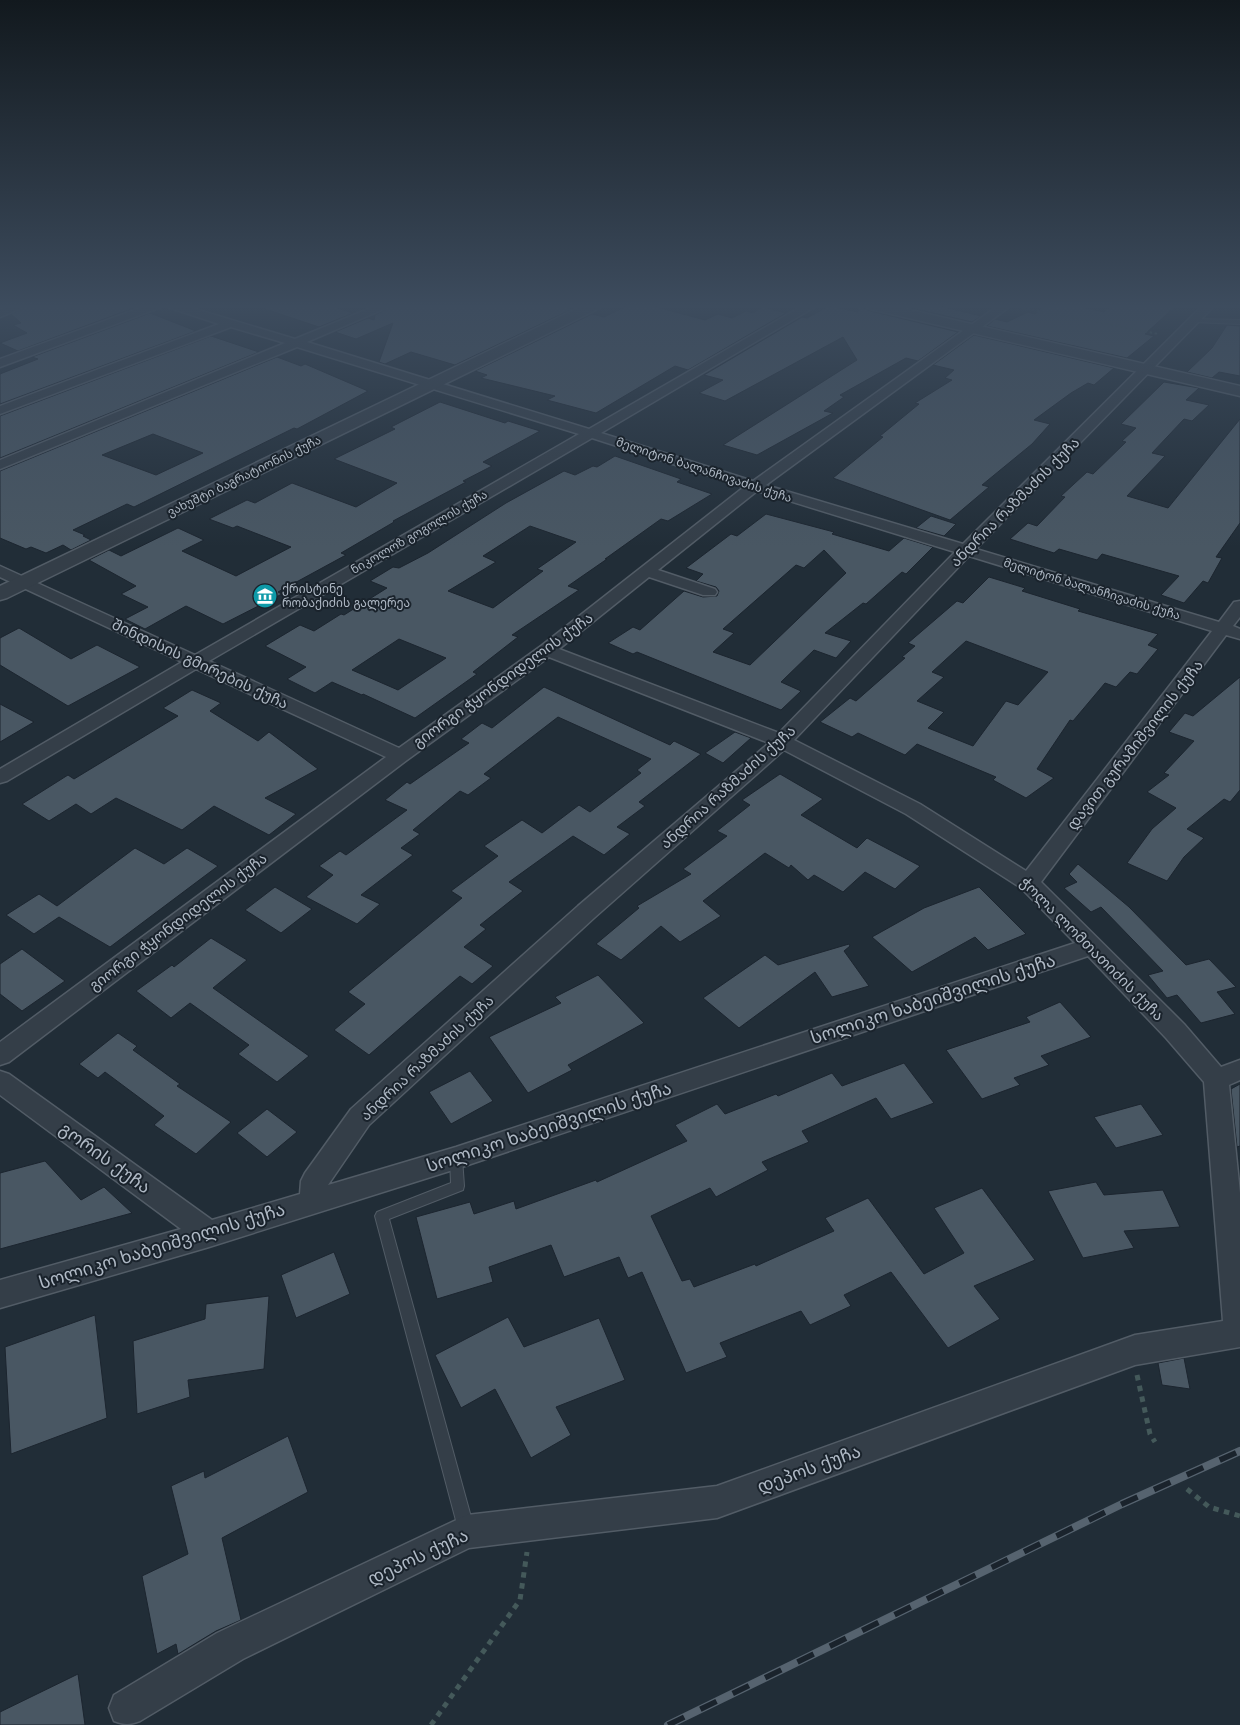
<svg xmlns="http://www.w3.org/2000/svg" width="1240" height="1725" viewBox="0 0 1240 1725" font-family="'PT Sans','Noto Sans Georgian',sans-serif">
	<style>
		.building { fill: #495763; stroke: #1c252f; fill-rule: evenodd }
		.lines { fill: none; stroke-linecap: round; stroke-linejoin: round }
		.service-casing { stroke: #525c66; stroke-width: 2 }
		.minor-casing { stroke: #525c66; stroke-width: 3 }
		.tertiary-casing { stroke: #525c66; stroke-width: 3 }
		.path-far1 { stroke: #44595a; stroke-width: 2; stroke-dasharray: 2.5 2.5; stroke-linecap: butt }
		.path { stroke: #44595a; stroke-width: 5; stroke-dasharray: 5.5 5.5; stroke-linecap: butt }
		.service { fill: #343e48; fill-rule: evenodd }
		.minor { fill: #343e48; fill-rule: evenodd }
		.tertiary { fill: #343e48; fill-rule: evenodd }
		.rail-casing { stroke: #56636f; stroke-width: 8 }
		.rail { stroke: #1a232c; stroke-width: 5.5; stroke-dasharray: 18; stroke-linecap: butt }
		.labels { text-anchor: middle; stroke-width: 4; stroke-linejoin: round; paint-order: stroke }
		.far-street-label { font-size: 12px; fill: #afb9c5; stroke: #1a232c }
		.far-poi-label { font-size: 12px; fill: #afb9c5; stroke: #1a232c; text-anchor: start }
		.street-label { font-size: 15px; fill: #afb9c5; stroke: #1a232c }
		.near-street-label { font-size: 18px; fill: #afb9c5; stroke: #1a232c }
	</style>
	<rect width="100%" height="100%" fill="#212d37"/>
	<!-- building -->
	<g class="building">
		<path d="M31 305H130L136 307 18 351 0 343 27 333 13 325 21 323 11 314Z"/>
		<path d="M265 305H328L353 313 319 327 265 309Z"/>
		<path d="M395 305H559L572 309 455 365 411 352 385 364 379 362 393 323 356 339 335 332 368 318 374 320 375 315Z"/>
		<path d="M629 305H649L705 320 718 314 732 318 746 311 753 313 763 307 786 313 688 370 675 366 596 413 547 400 555 396 481 378 487 375 475 371 592 314 604 317Z"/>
		<path d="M858 305 870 311 958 332 918 361 906 358 840 395 844 397 824 411 833 413 757 455 723 445 857 360 843 337 725 401 699 393 723 380 704 375 802 317 807 318 829 306 858 312Z"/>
		<path d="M899 305H936L981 316 972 322Z"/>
		<path d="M1046 305H1072L1104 312 1112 305H1177L1145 334 1154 336 1127 358 987 326 995 319 1007 322 1028 312 1035 314Z"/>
		<path d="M150 313 196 331 0 404V374L38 359 32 357Z"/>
		<path d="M1227 325 1240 326V376L1219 372 1212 378 1187 372 1212 348Z"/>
		<path d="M974 335 1114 368 1094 385 1088 383 1071 393 1034 420 1050 424 1032 444 982 485 989 487 950 520 833 478 883 437 880 436 919 404 915 403 952 380 945 378 954 370 933 365Z"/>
		<path d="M211 336 259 352 0 458V416Z"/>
		<path d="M277 357 301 366 305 364 368 391 297 429 294 428 134 507 127 504 73 530 85 535 83 536 91 540 71 550 63 545 46 553 31 547 26 549 0 538V471ZM153 434 203 453 156 475 102 455Z"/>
		<path d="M1164 382 1199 388 1186 400 1209 405 1192 421 1184 419 1152 453 1165 456 1127 496 1168 508 1240 419V523L1216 557 1222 558 1208 583 1203 581 1184 603 1161 595 1179 576 1102 554 1097 560 1059 549 1054 553 1010 539 1028 523 1037 526 1065 497 1061 496 1087 472 1093 474 1126 442 1122 441 1136 428 1121 424Z"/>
		<path d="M440 402 505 423 508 421 540 431 483 462 492 466 463 481 466 482 393 521 394 522 341 553 346 555 278 592 282 594 223 624 186 606 145 629 125 619 148 607 121 594 136 586 89 560 109 550 121 556 178 528 204 540 182 551 236 576 291 547 237 526 233 528 209 519 247 500 255 503 292 483 356 507 397 483 334 459 395 429 391 427Z"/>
		<path d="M615 456 681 479 677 482 712 494 668 521 661 519 605 559H607L568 586 579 590 512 635 518 637 473 672 477 674 415 718 363 694 362 695 332 682 315 693 287 679 306 667 265 646 300 625 314 631 341 614 344 615 387 588 370 581 393 567 399 568 428 553 506 503 564 471 575 475 593 466 597 467ZM530 526 576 542 537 569 543 571 493 608 448 591 496 562 483 556ZM399 639 446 658 398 690 352 670Z"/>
		<path d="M766 514 834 532 832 534 889 551 904 538 933 547 906 574 902 572 866 604 863 603 825 633 851 641 836 658 814 650 781 682 801 691 781 710 637 652 633 654 608 643 633 627 640 630 684 591 703 597 717 596 719 591 716 587 696 581 703 574 686 568 731 534 737 536ZM824 550 846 573 750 665 713 652 734 633 723 629 796 565 804 568Z"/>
		<path d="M931 516 956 524 944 536 916 528Z"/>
		<path d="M989 577 1025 588 1022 591 1080 609 1078 611 1158 634 1148 645 1158 649 1137 674 1130 672 1116 687 1105 683 1073 721 1070 720 1037 769 1054 778 1026 798 993 780 996 777 917 744 905 755 858 733 852 737 820 722 850 698 856 701 905 658 902 657 915 646 908 643 957 601 963 603ZM966 641 1048 672 1018 705 1006 701 973 746 928 728 944 712 917 701 944 677 932 672Z"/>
		<path d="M19 628 71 659 97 645 140 667 68 706 0 665V638Z"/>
		<path d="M1240 677V790L1230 802 1224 799 1187 829 1204 838 1184 857 1167 881 1127 863 1152 829 1176 808 1147 792 1169 775 1164 773 1194 741 1169 732 1185 713 1193 716Z"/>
		<path d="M544 687 670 745 674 741 701 754 639 802 645 806 617 827 630 834 604 855 573 836 509 882 523 891 480 925 486 929 464 947 493 966 472 984 460 976 369 1055 334 1030 365 1004 348 992 462 898 451 891 498 856 484 846 522 820 542 833 579 805 590 812 641 773 637 770 651 759 558 717 484 774 491 778 468 795 460 791 413 830 420 834 401 848 413 855 361 895 380 904 357 924 306 897 333 875 319 866 340 851 346 855 407 810 385 800 407 782 410 784 469 743 461 739 482 723 492 728Z"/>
		<path d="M192 690 221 703 210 711 258 741 269 732 318 769 265 798 296 814 269 835 214 806 182 830 116 798 91 814 76 804 49 821 22 804 68 775 74 779 178 716 163 708Z"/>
		<path d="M0 704 34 722 0 742Z"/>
		<path d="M735 732 751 738 723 763 705 753Z"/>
		<path d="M780 774 823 799 801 815 857 848 867 838 920 866 895 889 865 872 843 892 814 875 808 880 791 865 789 868 765 853 703 901 721 916 680 942 661 926 621 960 596 944 639 908 637 906 691 874 683 869 727 836 717 831 750 805 742 800Z"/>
		<path d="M135 848 164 864 187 848 218 866 110 947 59 917 34 934 6 915 39 894 57 906Z"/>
		<path d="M1078 864 1129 907 1186 965 1209 959 1236 987 1217 992 1235 1014 1201 1023 1177 995 1167 998 1148 975 1163 971 1101 907 1091 912 1064 888 1077 882 1069 874Z"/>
		<path d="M275 887 312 909 281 933 245 910Z"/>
		<path d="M979 887 1026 934 988 950 975 937 912 972 872 937 924 908Z"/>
		<path d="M211 938 247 960 213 988 309 1056 277 1082 238 1054 249 1045 190 1003 171 1018 136 991 172 965 174 967Z"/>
		<path d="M849 944 850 946 844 951 869 986 832 997 815 972 739 1028 703 998 765 955 778 965Z"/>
		<path d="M22 949 65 981 22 1011 0 994V964Z"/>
		<path d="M598 975 644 1023 568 1065 572 1070 528 1093 489 1037 561 1003 555 997Z"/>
		<path d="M1060 1002 1091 1037 1041 1056 1049 1065 1014 1078 1020 1085 982 1099 946 1050 1030 1022 1026 1017Z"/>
		<path d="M118 1033 137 1046 133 1050 180 1084 177 1086 231 1122 196 1154 154 1125 164 1116 105 1072 98 1078 79 1064Z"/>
		<path d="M904 1063 934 1103 891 1119 876 1098 802 1131 809 1142 762 1162 768 1170 716 1197 710 1188 651 1216 682 1281 690 1279 694 1287 755 1264 756 1266 834 1231 825 1218 868 1198 924 1274 964 1253 934 1208 982 1188 1035 1260 974 1286 1000 1319 948 1348 891 1272 844 1295 851 1306 810 1325 801 1311 720 1343 727 1357 686 1373 642 1272 628 1278 619 1257 564 1277 551 1245 489 1267 493 1282 437 1299 416 1217 470 1202 474 1214 514 1201 516 1209 596 1180 597 1182 687 1141 675 1125 717 1104 725 1114 776 1094 778 1096 832 1073 842 1086Z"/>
		<path d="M470 1071 493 1101 451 1124 429 1092Z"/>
		<path d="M1240 1084V1146L1237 1147 1231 1089Z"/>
		<path d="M1141 1104 1163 1135 1116 1148 1094 1117Z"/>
		<path d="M267 1109 297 1132 267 1157 237 1133Z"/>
		<path d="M45 1161 81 1200 104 1187 132 1213 0 1249V1173Z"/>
		<path d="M1096 1182 1104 1195 1163 1190 1180 1227 1124 1231 1134 1248 1083 1258 1048 1191Z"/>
		<path d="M334 1252 350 1294 296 1318 281 1275Z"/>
		<path d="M269 1296 264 1369 188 1380 190 1397 137 1414 133 1341 205 1319 206 1304Z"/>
		<path d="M95 1315 107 1418 11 1454 5 1347Z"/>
		<path d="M508 1317 524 1347 599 1318 625 1380 556 1407 571 1435 531 1458 495 1389 461 1408 435 1355Z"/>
		<path d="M1184 1358 1190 1389 1162 1385 1158 1363Z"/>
		<path d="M288 1436 308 1492 222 1538 241 1620 216 1631 178 1654 176 1644 157 1654 142 1576 188 1554 171 1486 204 1471 205 1478Z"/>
		<path d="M78 1674 85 1725H0V1712Z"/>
	</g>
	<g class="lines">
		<defs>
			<g id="service">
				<path d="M1195 319 1240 320V324L1193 322 1192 321Z"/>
				<path d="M456 1153 460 1154 462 1158 464 1186 463 1190 389 1219 474 1528 472 1534 466 1536 460 1534 458 1528 375 1216 377 1212 451 1183 450 1158 452 1154Z"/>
			</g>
			<g id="minor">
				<path d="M13 305H29L0 317V310Z"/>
				<path d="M148 305H182L295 339 378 305H393L307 342 589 429 804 305H818L601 433 753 481 999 305H1012L766 485 963 544 1203 305H1215L976 549 1219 622 1234 602 1240 601V617L1233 626 1240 629V639L1226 635 1041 882 1184 1024 1221 1067 1240 1060V1080L1229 1085 1240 1193V1347L1135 1365 717 1518 469 1548 243 1659 140 1721C130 1725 124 1725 114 1721L109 1708 114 1695 217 1633 467 1515 717 1486 1135 1335 1223 1321 1204 1082 1166 1038 1088 956 456 1169 209 1247 0 1308V1280L181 1229 0 1095V1071L9 1074 212 1220 300 1194 301 1181 305 1173 351 1109 578 906 769 743 549 657 407 760 9 1062 0 1065V1042L386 757 196 669 7 781 0 783V769L182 662 0 577V566L195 655 579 434 297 347 0 469V460L285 343 231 327 0 414V406L219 324 164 306 0 367V359ZM592 438 744 487 541 646 399 748 209 661ZM757 491 955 552 779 733 559 649 649 577 703 595H715L717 592 715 589 658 570ZM969 556 1212 631 1026 871 920 804 794 740ZM784 750 906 814 1021 888 1075 943 456 1147 328 1185 369 1125 594 918Z"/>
			</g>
			<g id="tertiary">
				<path d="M584 305H602L600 308 7 598 0 600V586Z"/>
				<path d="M863 305H889L1240 386V396L870 309Z"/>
			</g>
		</defs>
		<!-- service casing -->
		<use href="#service" class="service-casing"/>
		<!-- minor casing -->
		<use href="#minor" class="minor-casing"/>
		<!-- tertiary casing -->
		<use href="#tertiary" class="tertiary-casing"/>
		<!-- path-far1 -->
		<path class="path-far1" d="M1022 308 1159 334"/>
		<!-- path -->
		<g class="path">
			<path d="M1137 1375 1150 1434 1155 1442"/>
			<path d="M1187 1489 1209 1507 1240 1516"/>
			<path d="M431 1725 520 1600 527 1552"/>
		</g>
		<!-- service -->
		<use href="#service" class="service"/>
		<!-- minor -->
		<use href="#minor" class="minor"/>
		<!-- tertiary -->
		<use href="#tertiary" class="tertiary"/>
		<defs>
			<path id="rail" d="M668 1725 1122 1504 1240 1451"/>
		</defs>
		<!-- rail casing -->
		<use href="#rail" class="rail-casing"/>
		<!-- rail -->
		<use href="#rail" class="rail"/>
	</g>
	<!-- sky -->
	<linearGradient id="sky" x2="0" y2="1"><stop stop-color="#12191e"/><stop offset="0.56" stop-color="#3d4c5e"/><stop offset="1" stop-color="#3d4c5e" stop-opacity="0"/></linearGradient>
	<rect width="1240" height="547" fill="url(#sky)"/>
	<!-- icons -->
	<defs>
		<symbol id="museum-disc" viewBox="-11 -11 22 22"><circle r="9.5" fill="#0f9aa8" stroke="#1a232c"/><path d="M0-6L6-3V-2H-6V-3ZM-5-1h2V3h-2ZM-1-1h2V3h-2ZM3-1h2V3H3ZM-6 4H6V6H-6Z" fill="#fff"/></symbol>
	</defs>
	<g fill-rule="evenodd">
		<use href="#museum-disc" x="251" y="582" width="28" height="28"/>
	</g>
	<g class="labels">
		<!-- far-street labels -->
		<g class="far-street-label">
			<text transform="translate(704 470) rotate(18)" y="4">მელიტონ ბალანჩივაძის ქუჩა</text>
			<text transform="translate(244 476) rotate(-26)" y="4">ვახუშტი ბაგრატიონის ქუჩა</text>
			<text transform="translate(419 532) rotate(-30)" y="4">ნიკოლოზ გოგოლის ქუჩა</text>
			<text transform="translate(1092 589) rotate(17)" y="4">მელიტონ ბალანჩივაძის ქუჩა</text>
		</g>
		<!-- far-poi labels -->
		<g class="far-poi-label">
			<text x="282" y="593">ქრისტინე<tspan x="282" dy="14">რობაქიძის გალერეა</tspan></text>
		</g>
		<!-- street labels -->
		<g class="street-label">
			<text transform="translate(1015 502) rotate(-45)" y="5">ანდრია რაზმაძის ქუჩა</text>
			<text transform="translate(200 664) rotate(25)" y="5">შინდისის გმირების ქუჩა</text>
			<text transform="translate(503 680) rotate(-36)" y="5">გიორგი ჭყონდიდელის ქუჩა</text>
			<text transform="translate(1135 745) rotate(-52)" y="5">დავით გურამიშვილის ქუჩა</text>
			<text transform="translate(728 787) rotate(-42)" y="5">ანდრია რაზმაძის ქუჩა</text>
			<text transform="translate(178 922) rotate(-37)" y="5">გიორგი ჭყონდიდელის ქუჩა</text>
			<text transform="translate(1092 949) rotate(45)" y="5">ჭოლა ლომთათიძის ქუჩა</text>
			<text transform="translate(427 1058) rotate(-43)" y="5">ანდრია რაზმაძის ქუჩა</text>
		</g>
		<!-- near-street labels -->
		<g class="near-street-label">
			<text transform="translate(933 999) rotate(-18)" y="6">სოლიკო ხაბეიშვილის ქუჩა</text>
			<text transform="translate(549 1127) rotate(-18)" y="6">სოლიკო ხაბეიშვილის ქუჩა</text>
			<text transform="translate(105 1158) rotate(36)" y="6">გორის ქუჩა</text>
			<text transform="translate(162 1246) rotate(-17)" y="6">სოლიკო ხაბეიშვილის ქუჩა</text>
			<text transform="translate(809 1469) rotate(-20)" y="6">დეპოს ქუჩა</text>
			<text transform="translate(418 1557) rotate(-25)" y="6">დეპოს ქუჩა</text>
		</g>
	</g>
</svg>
